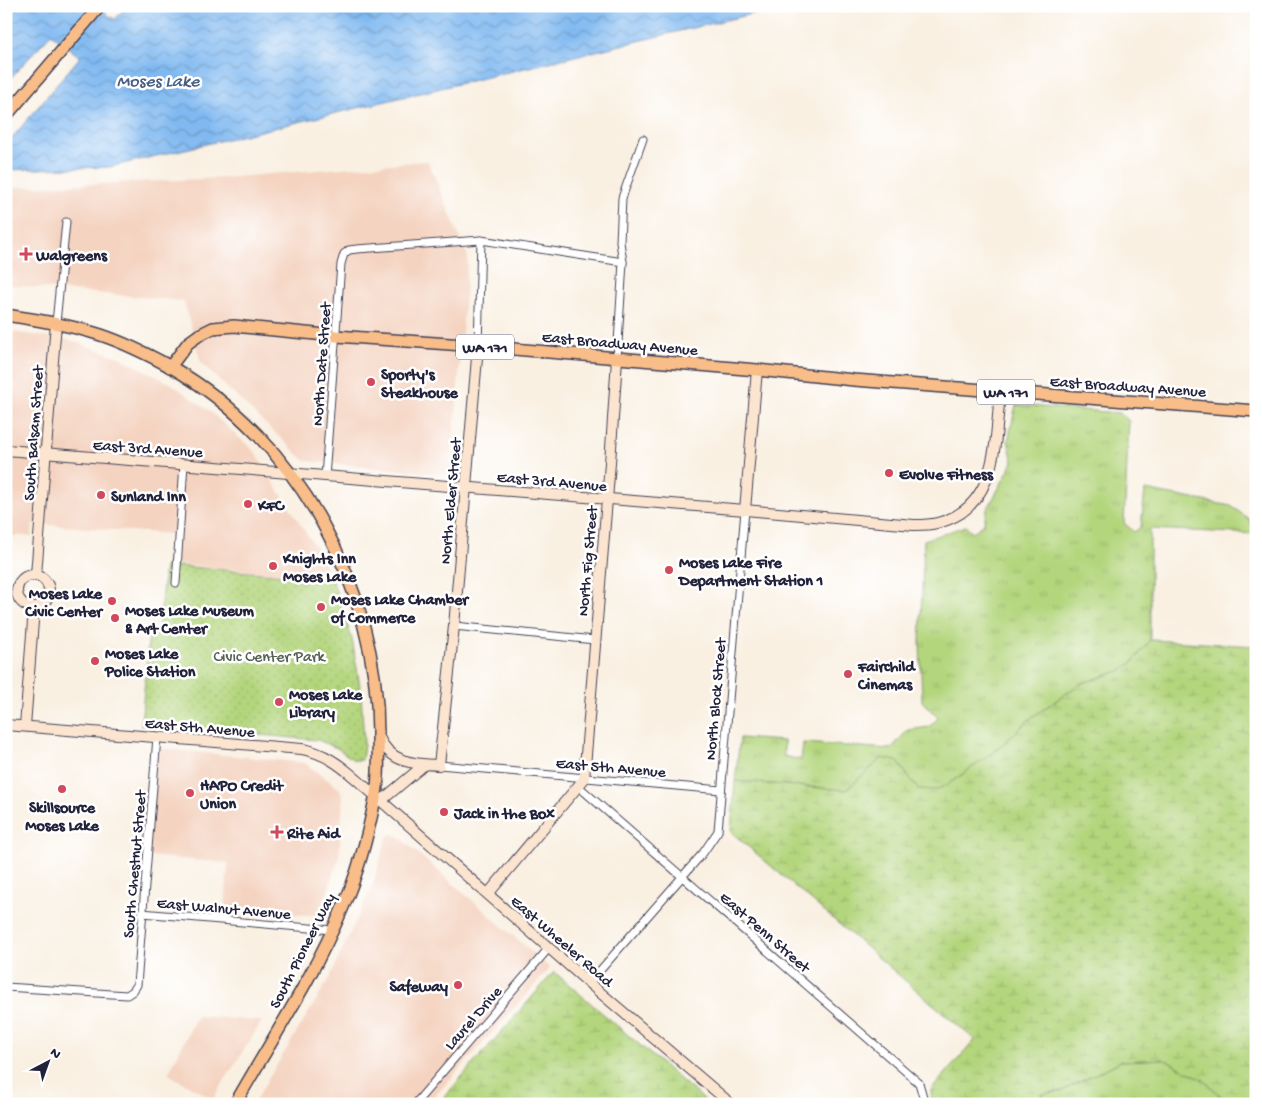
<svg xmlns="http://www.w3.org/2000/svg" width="1262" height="1110" viewBox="0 0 1262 1110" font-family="'Gochi Hand',sans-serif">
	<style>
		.built { fill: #f4d3c0 }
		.grass { fill: url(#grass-tufts); stroke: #6a7c5c }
		.wetland { fill: url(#wetland-marsh); stroke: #6a7c5c }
		.park { fill: url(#park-dots); stroke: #6a7c5c }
		.water { fill: url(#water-waves); stroke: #516e96 }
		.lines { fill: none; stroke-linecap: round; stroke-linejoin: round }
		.street-casing { stroke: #424154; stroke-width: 9 }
		.secondary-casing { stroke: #424154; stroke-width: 12 }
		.primary-casing { stroke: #424154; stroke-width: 14 }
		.street { stroke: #fff; stroke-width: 7 }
		.secondary { stroke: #fce5d0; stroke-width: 10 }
		.primary { stroke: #f8bd89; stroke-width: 11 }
		.poi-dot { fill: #d1495b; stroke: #fff; stroke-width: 2 }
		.labels { text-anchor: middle; stroke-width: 5; stroke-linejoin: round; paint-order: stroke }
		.shield { fill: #fff; stroke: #646476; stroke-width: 1 }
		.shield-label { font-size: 15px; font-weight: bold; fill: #22223b }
		.poi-label { font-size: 16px; font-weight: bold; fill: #22223b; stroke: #fff; text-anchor: start }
		.street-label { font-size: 16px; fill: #22223b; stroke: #fff }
		.park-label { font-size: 16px; fill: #556152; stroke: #fff }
		.water-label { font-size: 18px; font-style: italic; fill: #485e84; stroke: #fff }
	</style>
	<defs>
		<pattern id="grass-tufts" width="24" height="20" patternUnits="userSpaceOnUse" patternTransform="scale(1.25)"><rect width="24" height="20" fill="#b3d57c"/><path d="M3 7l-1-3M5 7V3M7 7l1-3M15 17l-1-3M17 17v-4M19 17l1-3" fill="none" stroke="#9ab76c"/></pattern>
		<pattern id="wetland-marsh" width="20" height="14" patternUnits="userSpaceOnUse" patternTransform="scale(1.25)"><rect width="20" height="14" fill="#b3d57c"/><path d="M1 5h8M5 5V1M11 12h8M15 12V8" fill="none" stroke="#9ab76c"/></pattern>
		<pattern id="park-dots" width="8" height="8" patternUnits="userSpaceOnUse" patternTransform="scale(1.25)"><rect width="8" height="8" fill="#b3d57c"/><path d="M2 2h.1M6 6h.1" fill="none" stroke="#9ab76c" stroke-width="1.8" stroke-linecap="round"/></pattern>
		<pattern id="water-waves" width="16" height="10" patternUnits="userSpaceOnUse" patternTransform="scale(1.25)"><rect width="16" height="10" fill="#80b9f1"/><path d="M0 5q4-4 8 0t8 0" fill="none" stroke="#6896c4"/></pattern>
	</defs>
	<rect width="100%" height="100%" fill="#fff"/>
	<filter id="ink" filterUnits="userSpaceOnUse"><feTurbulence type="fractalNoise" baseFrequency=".02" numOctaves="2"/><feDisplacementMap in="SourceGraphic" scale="10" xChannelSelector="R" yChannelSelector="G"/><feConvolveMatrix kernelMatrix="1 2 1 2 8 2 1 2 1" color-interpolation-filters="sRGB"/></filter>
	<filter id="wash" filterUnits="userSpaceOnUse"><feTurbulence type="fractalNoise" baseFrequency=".0096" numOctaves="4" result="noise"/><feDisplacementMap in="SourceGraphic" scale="20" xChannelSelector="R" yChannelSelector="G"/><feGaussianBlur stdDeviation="1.12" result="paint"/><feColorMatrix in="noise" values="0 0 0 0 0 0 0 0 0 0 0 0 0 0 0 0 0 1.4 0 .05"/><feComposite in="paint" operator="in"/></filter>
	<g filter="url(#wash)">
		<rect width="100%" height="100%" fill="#f9f0e2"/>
		<!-- built -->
		<g class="built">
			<path d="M428 161 468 257 451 475 305 461 201 363 184 301 6 285V188L222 178Z"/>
			<path d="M6 331 70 340 121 358 170 383 212 413 256 453 274 483 316 548 332 579 166 563 172 534 33 524 32 536H6Z"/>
			<path d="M156 748 305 763 340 789 343 798 339 858 319 916 225 909 228 863 147 856Z"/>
			<path d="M391 834 398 836 550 968 428 1104H253L329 979 373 884 387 837Z"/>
			<path d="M197 1016 262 1021 213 1099 168 1074Z"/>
		</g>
		<!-- grass -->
		<g class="grass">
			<path d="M1016 405 1120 413 1129 421 1124 523 1134 532 1141 527 1145 490 1231 506 1250 520 1256 534 1150 529V640L1133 662 1120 671 1080 684 1031 718 998 749 953 781 937 790H918L897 761 882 758 846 790 735 781 740 738 784 741V756L801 760 803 743 891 749 908 730 929 727 938 718 922 701 920 642 924 540 966 526 973 532 983 525 987 510 1013 462 1008 441Z"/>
			<path d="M1163 1059 1204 1080 1229 1104H1043L1041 1094 1062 1091 1121 1061Z"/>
		</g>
		<!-- wetland -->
		<g class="wetland">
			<path d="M1150 640 1256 646V1104H1229L1204 1080 1163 1059 1121 1061 1062 1091 1041 1094 1043 1104H932L931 1090 975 1040 731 832 735 781 846 790 882 758 897 761 918 789 937 790 953 781 998 749 1031 718 1080 684 1120 671 1133 662Z"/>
			<path d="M554 972 709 1104H438Z"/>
		</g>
		<!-- park -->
		<path class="park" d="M165 565 332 579 352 639 361 693 364 744 362 760H354L337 748 318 740 141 725 149 633 158 634Z"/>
		<!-- water -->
		<path class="water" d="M6 6H100L109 16 115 19 127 6H785L110 167 6 170V145L80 57 51 34 6 83Z"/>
	</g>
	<g filter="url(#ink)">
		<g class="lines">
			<defs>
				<g id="street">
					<path d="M56 323 66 222"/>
					<path d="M478 346 481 240"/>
					<path d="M617 359 623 262 620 242 622 198 643 139"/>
					<path d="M325 477 341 264 344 254 349 250 357 249 481 240 623 262"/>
					<path d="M176 583 184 464"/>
					<path d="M454 626 595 640"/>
					<path d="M439 765 721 790"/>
					<path d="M578 786 919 1083 925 1104"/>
					<path d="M142 913 332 930"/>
					<path d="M589 983 703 853 718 831 745 510"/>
					<path d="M6 987 127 995 133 991 137 985 157 737"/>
					<path d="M415 1104 549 948"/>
				</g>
				<g id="secondary">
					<path d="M6 450 745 510 914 525C921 525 930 525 937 523 998 509 995 441 1000 392"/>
					<path d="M745 510 757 370"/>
					<circle cx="33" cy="591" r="16"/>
					<path d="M36 575 56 323"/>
					<path d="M6 725 302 749C324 753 339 764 355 778L589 983 731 1104"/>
					<path d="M25 726 34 608"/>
					<path d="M378 735C389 763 413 764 439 765L454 626 478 346"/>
					<path d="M381 801 424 765"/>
					<path d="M488 894 584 779 610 463 617 359"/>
				</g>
				<g id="primary">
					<path d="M6 116 100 6"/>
					<path d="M6 315C38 320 70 325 101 335 125 343 149 355 171 367 298 439 378 588 378 733 378 754 380 778 375 799 368 835 358 873 343 907 314 976 272 1039 235 1104"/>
					<path d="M170 367 188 343 199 335 213 328 234 326 336 336 478 346 757 370 854 380 1256 411"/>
				</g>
			</defs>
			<!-- street casing -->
			<use href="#street" class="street-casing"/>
			<!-- secondary casing -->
			<use href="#secondary" class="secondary-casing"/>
			<!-- primary casing -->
			<use href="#primary" class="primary-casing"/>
			<!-- street -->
			<use href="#street" class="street"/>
			<!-- secondary -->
			<use href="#secondary" class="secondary"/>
			<!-- primary -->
			<use href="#primary" class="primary"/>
		</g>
	</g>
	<!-- markers -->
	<g class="poi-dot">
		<path d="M23.5 246.5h5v5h5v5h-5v5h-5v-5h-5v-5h5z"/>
		<circle cx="371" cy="382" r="5"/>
		<circle cx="889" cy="473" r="5"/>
		<circle cx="101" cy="495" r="5"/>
		<circle cx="248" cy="504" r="5"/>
		<circle cx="273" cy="566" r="5"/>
		<circle cx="669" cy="570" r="5"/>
		<circle cx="112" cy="601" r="5"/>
		<circle cx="321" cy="607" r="5"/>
		<circle cx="115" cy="618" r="5"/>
		<circle cx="95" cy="661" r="5"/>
		<circle cx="848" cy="674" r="5"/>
		<circle cx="279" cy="702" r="5"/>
		<circle cx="62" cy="789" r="5"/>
		<circle cx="190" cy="793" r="5"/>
		<circle cx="444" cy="812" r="5"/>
		<path d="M274.5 824.5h5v5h5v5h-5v5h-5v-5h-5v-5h5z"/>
		<circle cx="458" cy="985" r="5"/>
	</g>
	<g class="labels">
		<!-- shield labels -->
		<g class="shield">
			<rect x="456" y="334.5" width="58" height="25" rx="4"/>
			<rect x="977" y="379.5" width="58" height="25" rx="4"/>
		</g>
		<g class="shield-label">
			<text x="485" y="352">WA 171</text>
			<text x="1006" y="397">WA 171</text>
		</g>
		<!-- poi labels -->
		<g class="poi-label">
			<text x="36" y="260">Walgreens</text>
			<text x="381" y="379">Sporty's<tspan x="381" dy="18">Steakhouse</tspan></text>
			<text x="899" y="479">Evolve Fitness</text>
			<text x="111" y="501">Sunland Inn</text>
			<text x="258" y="510">KFC</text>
			<text x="283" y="563">Knights Inn<tspan x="283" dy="18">Moses Lake</tspan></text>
			<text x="679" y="567">Moses Lake Fire<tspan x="679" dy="18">Department Station 1</tspan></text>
			<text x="102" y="598" text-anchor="end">Moses Lake<tspan x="102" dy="18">Civic Center</tspan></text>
			<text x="331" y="604">Moses Lake Chamber<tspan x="331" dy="18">of Commerce</tspan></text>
			<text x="125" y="615">Moses Lake Museum<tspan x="125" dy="18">&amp; Art Center</tspan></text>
			<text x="105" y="658">Moses Lake<tspan x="105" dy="18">Police Station</tspan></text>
			<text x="858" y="671">Fairchild<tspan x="858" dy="18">Cinemas</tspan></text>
			<text x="289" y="699">Moses Lake<tspan x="289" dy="18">Library</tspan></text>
			<text x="200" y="790">HAPO Credit<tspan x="200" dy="18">Union</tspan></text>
			<text x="62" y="812" text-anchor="middle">Skillsource<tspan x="62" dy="18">Moses Lake</tspan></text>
			<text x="454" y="818">Jack in the Box</text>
			<text x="287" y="838">Rite Aid</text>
			<text x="448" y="991" text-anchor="end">Safeway</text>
		</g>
		<!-- street labels -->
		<g class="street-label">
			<text transform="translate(620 342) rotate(5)" y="6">East Broadway Avenue</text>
			<text transform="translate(320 364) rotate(-86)" y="6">North Date Street</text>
			<text transform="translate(1128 385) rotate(4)" y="6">East Broadway Avenue</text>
			<text transform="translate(32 433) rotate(-86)" y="6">South Balsam Street</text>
			<text transform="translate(148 447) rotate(4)" y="6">East 3rd Avenue</text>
			<text transform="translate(552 480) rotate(5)" y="6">East 3rd Avenue</text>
			<text transform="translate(449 501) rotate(-85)" y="6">North Elder Street</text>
			<text transform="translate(586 561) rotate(-85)" y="6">North Fig Street</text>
			<text transform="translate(714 699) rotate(-85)" y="6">North Block Street</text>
			<text transform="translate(200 726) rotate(5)" y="6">East 5th Avenue</text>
			<text transform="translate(611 766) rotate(5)" y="6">East 5th Avenue</text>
			<text transform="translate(133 864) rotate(-85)" y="6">South Chestnut Street</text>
			<text transform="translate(224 907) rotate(5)" y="6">East Walnut Avenue</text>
			<text transform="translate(766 931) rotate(41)" y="6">East Penn Street</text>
			<text transform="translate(563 940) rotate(41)" y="6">East Wheeler Road</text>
			<text transform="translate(301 950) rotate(-63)" y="6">South Pioneer Way</text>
			<text transform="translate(472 1017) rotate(-49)" y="6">Laurel Drive</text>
		</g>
		<!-- park labels -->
		<g class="park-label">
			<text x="269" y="661">Civic Center Park</text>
		</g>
		<!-- water labels -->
		<g class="water-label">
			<text x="158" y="86">Moses Lake</text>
		</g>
	</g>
	<!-- margin -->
	<rect width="1262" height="1110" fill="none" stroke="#fff" stroke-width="25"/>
	<!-- north arrow -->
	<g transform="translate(48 1062) rotate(41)" stroke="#ffffff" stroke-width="4" paint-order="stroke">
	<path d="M0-4L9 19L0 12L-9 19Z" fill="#22223b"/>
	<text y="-8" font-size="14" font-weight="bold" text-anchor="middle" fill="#22223b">N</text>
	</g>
</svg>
